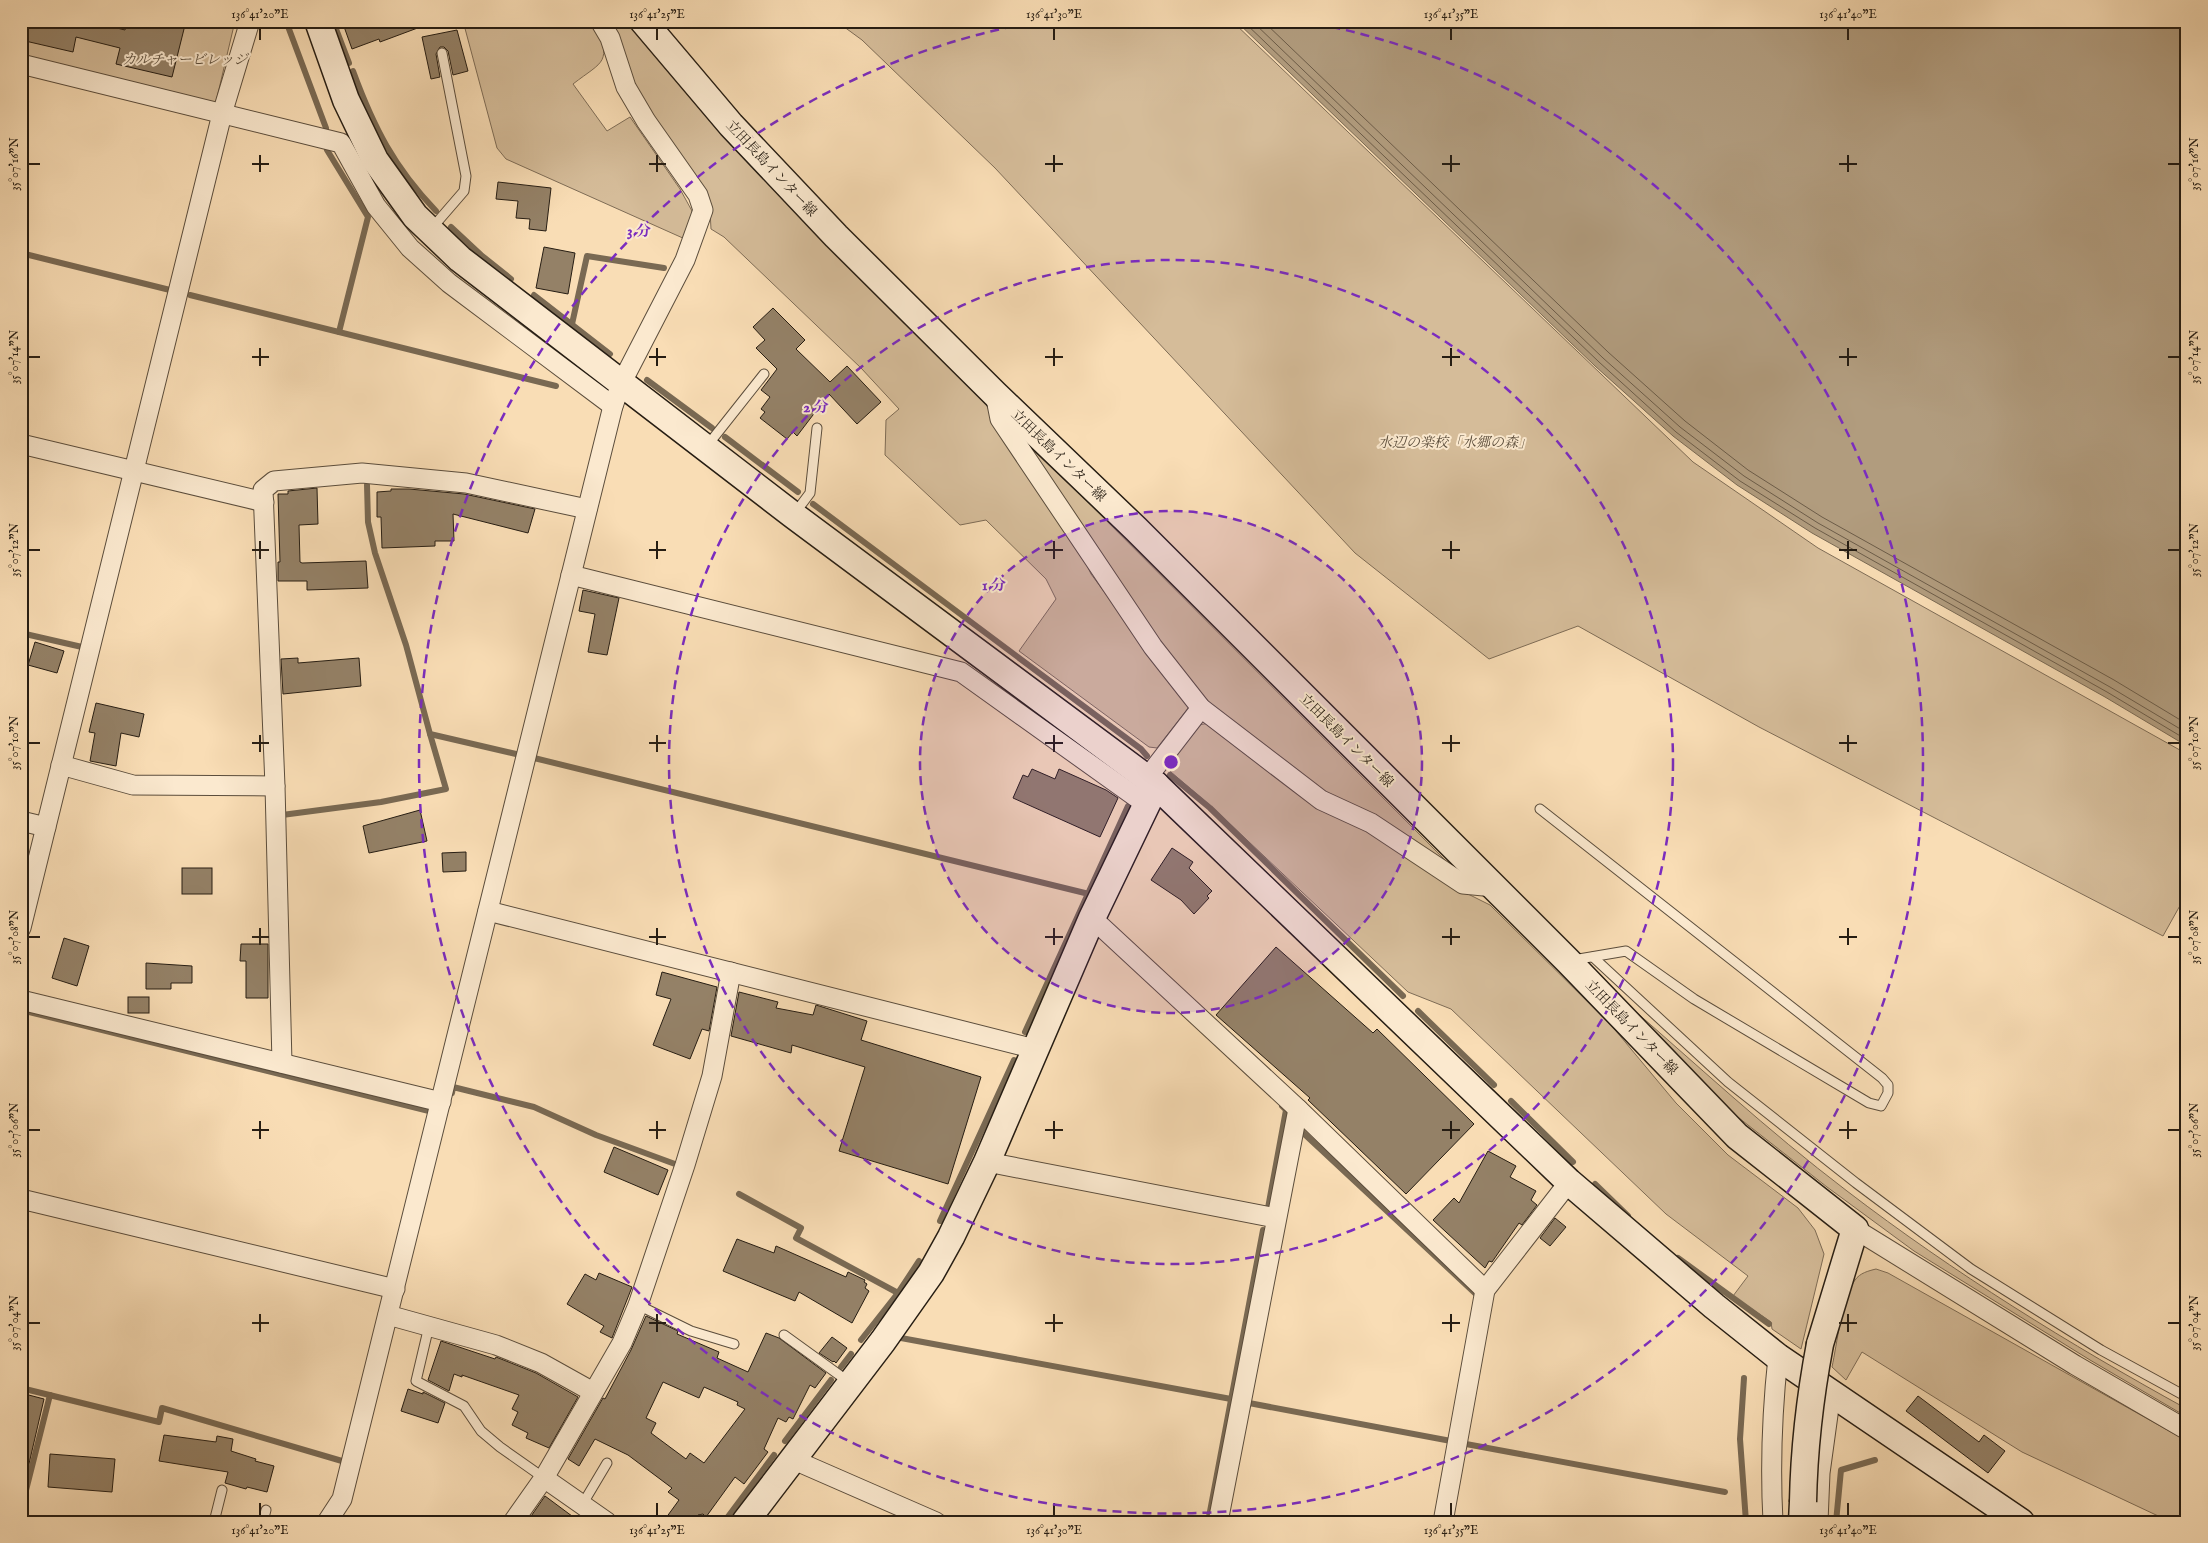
<svg xmlns="http://www.w3.org/2000/svg" width="2208" height="1543" viewBox="0 0 2208 1543" font-family="'IM FELL English','Noto Serif JP',serif">
	<style>
		.green { fill: #d5bc99; stroke: #7e6c56 }
		.water { fill: #b19c7e; stroke: #796953 }
		.lines { fill: none; stroke-linecap: round; stroke-linejoin: round }
		.shore { stroke: #6c5c48; stroke-width: 1 }
		.stream { stroke: #796953; stroke-width: 6 }
		.building { fill: #948167; stroke: #261d13; fill-rule: evenodd }
		.lane-casing { stroke: #5b4d3c; stroke-width: 11 }
		.street-casing { stroke: #5b4d3c; stroke-width: 21 }
		.secondary-casing { stroke: #261d13; stroke-width: 29 }
		.lane { stroke: #fbe9cf; stroke-width: 9 }
		.street { stroke: #fbe9cf; stroke-width: 19 }
		.secondary { stroke: #fbe9cf; stroke-width: 26 }
		.secondary-bridge-casing { stroke: #261d13; stroke-width: 29; stroke-linecap: butt }
		.secondary-bridge { stroke: #fbe9cf; stroke-width: 26 }
		.ticks { fill: none; stroke: #261d13; stroke-width: 2 }
		.ring { fill: none; stroke: #7b2cbf; stroke-width: 2.5; stroke-dasharray: 9 6 }
		.labels { text-anchor: middle; stroke-width: 4; stroke-linejoin: round; paint-order: stroke }
		.park-label { font-size: 14px; font-style: italic; fill: #5b4d3b; stroke: #fbe9cf }
		.street-label { font-size: 14px; fill: #261d13; stroke: #fbe9cf }
		.centre { fill: #7b2cbf; stroke: #fbe9cf; stroke-width: 2.5 }
		.ring-label { font-size: 15px; text-anchor: middle; font-weight: bold; fill: #7b2cbf; stroke: #fbe9cf; stroke-width: 4; stroke-linejoin: round; paint-order: stroke }
		.neatline { fill: none; stroke: #261d13; stroke-width: 2 }
		.ticks-label { font-size: 12px; text-anchor: middle; fill: #261d13 }
	</style>
	<rect width="100%" height="100%" fill="#f9ddb5"/>
	<filter id="stains"><feTurbulence type="fractalNoise" baseFrequency=".004" numOctaves="4"/><feColorMatrix values="0 0 0 0 .2 0 0 0 0 .09 0 0 0 0 .02 0 0 0 .5 -.17"/></filter>
	<radialGradient id="worn" r=".72"><stop offset=".6" stop-color="#630" stop-opacity="0"/><stop offset="1" stop-color="#630" stop-opacity=".3"/></radialGradient>
	<!-- green -->
	<g class="green">
		<path d="M21 21H235L215 106 21 59Z"/>
		<path d="M463 21H595C612 64 604 60 573 84L607 131 630 117 680 189 692 211 691 225 685 239 506 159 497 148Z"/>
		<path d="M610 21H631L985 401 995 425 1072 534 1091 574 1189 707 1157 748 1149 747 1019 651 1056 599 1046 579 986 520 960 525 885 455 886 420 899 409 861 368 724 237 711 229 710 211 646 111Z"/>
		<path d="M836 21H1232L1693 462 1818 548 2187 754V893L2163 936 1759 727 1578 626 1489 659 1355 553 995 168 862 40Z"/>
		<path d="M1008 422 1456 871 1326 798 1203 701 1155 641Z"/>
		<path d="M1210 723 1370 828 1450 885 1490 905 1611 1025 1676 1103 1728 1155 1798 1208 1815 1230 1824 1254 1801 1349 1772 1329 1771 1322 1733 1296 1748 1276 1666 1214 1451 1009 1408 992 1212 807 1171 772 1165 764 1198 725Z"/>
		<path d="M1620 998C1695 1063 1768 1131 1847 1191 1954 1273 2069 1344 2187 1409V1417L2090 1360 1914 1251 1827 1187 1739 1118 1619 999Z"/>
		<path d="M1876 1269 1888 1273 2187 1441V1522H2171L2022 1452 1862 1352 1846 1380 1832 1367C1837 1344 1842 1298 1855 1280 1860 1273 1868 1271 1876 1269Z"/>
	</g>
	<!-- water -->
	<path class="water" d="M1236 21H2187V746L2105 697 1812 533 1737 485 1673 436 1595 366Z"/>
	<g class="lines">
		<!-- shore -->
		<g class="shore">
			<path d="M1243 21 1599 362 1676 432 1740 481 1815 528 2107 692 2187 740"/>
			<path d="M1252 21 1603 358 1680 427 1744 476 1818 523 2110 687 2187 733"/>
			<path d="M1263 21 1608 352 1685 421 1748 470 1822 517 2114 680 2187 724"/>
		</g>
		<!-- stream -->
		<g class="stream">
			<path d="M286 21 326 128"/>
			<path d="M333 21 349 63"/>
			<path d="M353 71C374 128 394 167 436 211"/>
			<path d="M327 150 368 217 339 332"/>
			<path d="M451 227 481 255 511 279"/>
			<path d="M21 253 170 290"/>
			<path d="M190 295 556 386"/>
			<path d="M534 295 610 354"/>
			<path d="M572 324 587 256 664 268"/>
			<path d="M647 380 712 428"/>
			<path d="M725 437 798 492"/>
			<path d="M367 485 368 522 375 553 406 645 430 734 516 754"/>
			<path d="M813 504 1141 749 1147 756"/>
			<path d="M21 633 82 647"/>
			<path d="M534 758 1089 894"/>
			<path d="M1170 775 1210 808 1403 996"/>
			<path d="M282 815 381 802 446 789 430 734"/>
			<path d="M21 1010 429 1111"/>
			<path d="M1418 1011 1494 1085"/>
			<path d="M1025 1032 1128 806"/>
			<path d="M452 1093 453 1087 534 1107 596 1135 675 1164"/>
			<path d="M1511 1101 1573 1162"/>
			<path d="M1300 1130 1477 1295"/>
			<path d="M1595 1184 1628 1216"/>
			<path d="M739 1194 801 1228 796 1238 898 1293"/>
			<path d="M1268 1208 1286 1110 1282 1106"/>
			<path d="M940 1221 1014 1060"/>
			<path d="M1678 1258 1769 1324"/>
			<path d="M901 1338 1231 1399"/>
			<path d="M861 1340 898 1293 919 1261"/>
			<path d="M841 1367 851 1354"/>
			<path d="M1744 1378 1740 1439 1746 1522"/>
			<path d="M21 1388 159 1422 162 1408 342 1461"/>
			<path d="M1249 1403 1451 1441"/>
			<path d="M785 1441 831 1380"/>
			<path d="M1466 1444 1725 1492"/>
			<path d="M21 1510 50 1395"/>
			<path d="M724 1522 774 1455"/>
			<path d="M1208 1522 1263 1230"/>
			<path d="M1836 1522 1841 1470 1875 1460"/>
		</g>
	</g>
	<!-- building -->
	<g class="building">
		<path d="M21 21H89L125 30 127 21H186L172 77 116 64 120 48 76 37 73 52 21 40Z"/>
		<path d="M342 21H431V23L380 42 379 39 352 49Z"/>
		<path d="M457 30 468 71 453 75 448 51 444 47H440L436 54 440 77 431 79 422 37Z"/>
		<path d="M498 182 551 188 546 231 529 229 530 219 516 218 518 201 496 199Z"/>
		<path d="M544 247 575 253 568 294 536 288Z"/>
		<path d="M773 308 805 340 796 349 830 382 847 366 881 402 857 424 829 394 797 436 793 432 787 439 760 418 765 412 761 409 770 397 761 390 777 369 756 348 765 340 753 327Z"/>
		<path d="M317 488 318 524 299 525 300 562 302 563 366 561 368 588 307 590V581H278V562H280L278 494H288V491Z"/>
		<path d="M391 489H409L464 494 535 509 528 533 453 514 454 541H435V546L382 548 381 517H377V492L391 491Z"/>
		<path d="M583 590 619 598 607 655 588 652 595 614 579 611Z"/>
		<path d="M35 642 64 651 57 673 28 665Z"/>
		<path d="M298 658V663L359 658 361 686 283 694 281 659Z"/>
		<path d="M96 703 144 714 139 737 121 733 116 766 90 761 95 733 89 732Z"/>
		<path d="M1032 769 1055 779 1059 769 1106 790 1118 798 1100 837 1013 798 1023 775 1028 777Z"/>
		<path d="M420 810 427 841 369 853 363 826Z"/>
		<path d="M1172 848 1193 862 1189 868 1212 891 1207 896 1209 898 1194 914 1181 900 1151 880Z"/>
		<path d="M466 852V871L443 872 442 853Z"/>
		<rect x="182" y="868" width="30" height="26"/>
		<path d="M64 938 89 946 77 986 52 978Z"/>
		<path d="M241 944H268V998H246V961H240Z"/>
		<path d="M1276 947 1373 1033 1377 1029 1474 1124 1406 1194 1308 1100 1310 1098 1216 1015Z"/>
		<path d="M146 963 192 966V983H171V989H146Z"/>
		<path d="M662 972 717 987 709 1031 702 1029 690 1059 653 1045 671 999 656 995Z"/>
		<path d="M739 992 778 1002 776 1008 813 1015 816 1005 867 1021 861 1040 981 1077 948 1184 839 1151 865 1067 792 1045 791 1053 731 1036Z"/>
		<rect x="128" y="997" width="21" height="16"/>
		<path d="M614 1147 668 1170 658 1195 604 1172Z"/>
		<path d="M1488 1151 1516 1166 1510 1177 1536 1191 1531 1200 1537 1205 1522 1225 1519 1223 1492 1262 1489 1261 1485 1268 1433 1220 1454 1198 1459 1203Z"/>
		<path d="M1555 1218 1566 1227 1550 1246 1540 1238Z"/>
		<path d="M737 1239 774 1253 776 1246 846 1277 848 1272 865 1280 864 1282 867 1284 865 1288 869 1291 852 1323 799 1292 795 1301 723 1271Z"/>
		<path d="M599 1273 632 1287 612 1338 600 1332 604 1326 567 1304 585 1274 596 1280Z"/>
		<path d="M646 1316 678 1331 677 1334 719 1352 717 1358 748 1372 766 1333 779 1338 826 1373 815 1388 810 1385 793 1419 789 1417 786 1422 778 1418 764 1449 768 1452 744 1484 735 1477 706 1517 703 1514 698 1515 694 1522H663L679 1500 668 1492 672 1488 628 1455 595 1439 579 1466 568 1459 603 1398 605 1399 631 1350ZM663 1382 699 1398 704 1387 738 1402 737 1405 745 1409 704 1463 690 1453 686 1459 651 1433 656 1423 646 1418Z"/>
		<path d="M832 1337 847 1348 836 1363 834 1361 833 1362 819 1353Z"/>
		<path d="M441 1341 495 1359 496 1357 536 1373 578 1397 549 1448 526 1438 528 1433 512 1425 518 1412 512 1409 519 1395 462 1375V1377L454 1374 449 1391 428 1380Z"/>
		<path d="M408 1389 423 1394V1392L445 1403 438 1423 401 1411Z"/>
		<path d="M21 1393 44 1399 28 1468H21Z"/>
		<path d="M1918 1396 1979 1442 1984 1435 2005 1451 1988 1473 1906 1411Z"/>
		<path d="M164 1435 216 1442 217 1436 233 1439 231 1451 256 1459 255 1461 274 1466 267 1492 247 1487 246 1489 225 1483 228 1472 159 1461Z"/>
		<path d="M50 1454 115 1459 112 1492 48 1487Z"/>
		<path d="M545 1496 580 1522H527Z"/>
	</g>
	<g class="lines">
		<defs>
			<g id="lane">
				<path d="M432 228 464 191 466 176 442 53"/>
				<path d="M707 446 764 374"/>
				<path d="M795 513 810 493 817 428"/>
				<path d="M1540 809 1882 1078 1888 1085V1093L1881 1106 1869 1103 1694 999 1626 951 1573 960"/>
				<path d="M1593 957 1728 1082 1856 1183 1971 1269 2101 1350 2187 1397"/>
				<path d="M638 1305 691 1331 734 1344"/>
				<path d="M429 1326 416 1381 464 1406 481 1431 500 1447 544 1478"/>
				<path d="M784 1335 849 1382"/>
				<path d="M582 1505 607 1463"/>
				<path d="M214 1522 222 1490"/>
				<path d="M263 1522 266 1510"/>
				<path d="M700 1522 701 1520"/>
			</g>
			<g id="street">
				<path d="M21 64 341 143 376 206 410 248 449 283 613 406"/>
				<path d="M995 394 1000 419 1153 647 1201 708 1321 800 1371 823 1463 884 1494 887"/>
				<path d="M21 444 264 502"/>
				<path d="M571 575 961 672 1147 805"/>
				<path d="M61 765 133 785 275 786"/>
				<path d="M1147 778 1201 708"/>
				<path d="M21 821 46 827"/>
				<path d="M488 911 1035 1049"/>
				<path d="M1092 918 1298 1109 1485 1290"/>
				<path d="M21 928 222 114 250 21"/>
				<path d="M21 1000 441 1102"/>
				<path d="M282 1063 275 786 263 490 274 481 362 473 466 483 587 509"/>
				<path d="M987 1162 1276 1218"/>
				<path d="M21 1199 395 1289"/>
				<path d="M1855 1229 2075 1365 2187 1430"/>
				<path d="M388 1315 496 1345 541 1363 593 1392"/>
				<path d="M794 1460 936 1522"/>
				<path d="M544 1478 607 1522"/>
				<path d="M327 1522 342 1499 613 406 621 384 685 260 703 210 698 195 646 121 626 87 610 38 600 21"/>
				<path d="M513 1522 544 1478 622 1343 638 1305 685 1165 712 1076 731 972"/>
				<path d="M1218 1522 1298 1109"/>
				<path d="M1443 1522 1485 1290 1569 1182"/>
				<path d="M1773 1522C1770 1466 1772 1412 1778 1357"/>
				<path d="M1818 1522 1820 1473 1831 1393"/>
			</g>
			<g id="secondary">
				<path d="M318 21 346 100 375 160 415 216 460 259 793 515 1156 785 1569 1182 1714 1306 1778 1357 2021 1522"/>
				<path d="M643 21 731 125 836 236 995 394 1136 529 1568 961 1737 1136 1855 1229 1820 1344"/>
				<path d="M745 1522 883 1341 931 1273 951 1237 987 1162 1092 918 1156 785"/>
				<path d="M1802 1522 1803 1502"/>
			</g>
		</defs>
		<!-- lane casing -->
		<use href="#lane" class="lane-casing"/>
		<!-- street casing -->
		<use href="#street" class="street-casing"/>
		<!-- secondary casing -->
		<use href="#secondary" class="secondary-casing"/>
		<!-- lane -->
		<use href="#lane" class="lane"/>
		<!-- street -->
		<use href="#street" class="street"/>
		<!-- secondary -->
		<use href="#secondary" class="secondary"/>
		<defs>
			<path id="secondary-bridge" d="M1803 1502C1804 1449 1810 1397 1820 1344"/>
		</defs>
		<!-- secondary-bridge casing -->
		<use href="#secondary-bridge" class="secondary-bridge-casing"/>
		<!-- secondary-bridge -->
		<use href="#secondary-bridge" class="secondary-bridge"/>
	</g>
	<!-- ticks -->
	<path class="ticks" d="M260 28V40M657 28V40M1054 28V40M1451 28V40M1848 28V40M260 155V172M657 155V172M1054 155V172M1451 155V172M1848 155V172M28 164H40M252 164H269M649 164H666M1045 164H1063M1442 164H1460M1839 164H1857M2168 164H2180M260 348V366M657 348V366M1054 348V366M1451 348V366M1848 348V366M28 357H40M252 357H269M649 357H666M1045 357H1063M1442 357H1460M1839 357H1857M2168 357H2180M260 541V559M657 541V559M1054 541V559M1451 541V559M1848 541V559M28 550H40M252 550H269M649 550H666M1045 550H1063M1442 550H1460M1839 550H1857M2168 550H2180M260 735V752M657 735V752M1054 735V752M1451 735V752M1848 735V752M28 743H40M252 743H269M649 743H666M1045 743H1063M1442 743H1460M1839 743H1857M2168 743H2180M260 928V945M657 928V945M1054 928V945M1451 928V945M1848 928V945M28 937H40M252 937H269M649 937H666M1045 937H1063M1442 937H1460M1839 937H1857M2168 937H2180M260 1121V1139M657 1121V1139M1054 1121V1139M1451 1121V1139M1848 1121V1139M28 1130H40M252 1130H269M649 1130H666M1045 1130H1063M1442 1130H1460M1839 1130H1857M2168 1130H2180M260 1314V1332M657 1314V1332M1054 1314V1332M1451 1314V1332M1848 1314V1332M28 1323H40M252 1323H269M649 1323H666M1045 1323H1063M1442 1323H1460M1839 1323H1857M2168 1323H2180M260 1503V1516M657 1503V1516M1054 1503V1516M1451 1503V1516M1848 1503V1516"/>
	<!-- distance rings -->
	<circle cx="1171" cy="762" r="251" fill="#7b2cbf" fill-opacity=".12"/>
	<g class="ring">
		<circle cx="1171" cy="762" r="251"/>
		<circle cx="1171" cy="762" r="502"/>
		<path d="M1302 21A752 752 0 1 1 1040 21"/>
	</g>
	<g class="labels">
		<!-- park labels -->
		<g class="park-label">
			<text x="185" y="64">カルチャービレッジ</text>
			<text x="1455" y="447">水辺の楽校「水郷の森」</text>
		</g>
		<!-- street labels -->
		<g class="street-label">
			<text transform="translate(772 168) rotate(47)" y="5">立田長島インター線</text>
			<text transform="translate(1059 455) rotate(44)" y="5">立田長島インター線</text>
			<text transform="translate(1347 740) rotate(45)" y="5">立田長島インター線</text>
			<text transform="translate(1632 1027) rotate(46)" y="5">立田長島インター線</text>
		</g>
	</g>
	<circle cx="1171" cy="762" r="8" class="centre"/>
	<g class="ring-label">
		<text x="639" y="236">3 分</text>
		<text x="816" y="412">2 分</text>
		<text x="994" y="590">1 分</text>
	</g>
	<!-- margin -->
	<rect width="2208" height="1543" fill="none" stroke="#f9ddb5" stroke-width="55"/>
	<rect x="28" y="28" width="2152" height="1488" class="neatline"/>
	<g class="ticks-label">
		<text x="260" y="18">136°41'20"E</text>
		<text x="657" y="18">136°41'25"E</text>
		<text x="1054" y="18">136°41'30"E</text>
		<text x="1451" y="18">136°41'35"E</text>
		<text x="1848" y="18">136°41'40"E</text>
		<text transform="translate(14 164) rotate(-90)" y="4">35°07'16"N</text>
		<text transform="translate(2194 164) rotate(-90)" y="4">35°07'16"N</text>
		<text transform="translate(14 357) rotate(-90)" y="4">35°07'14"N</text>
		<text transform="translate(2194 357) rotate(-90)" y="4">35°07'14"N</text>
		<text transform="translate(14 550) rotate(-90)" y="4">35°07'12"N</text>
		<text transform="translate(2194 550) rotate(-90)" y="4">35°07'12"N</text>
		<text transform="translate(14 743) rotate(-90)" y="4">35°07'10"N</text>
		<text transform="translate(2194 743) rotate(-90)" y="4">35°07'10"N</text>
		<text transform="translate(14 937) rotate(-90)" y="4">35°07'08"N</text>
		<text transform="translate(2194 937) rotate(-90)" y="4">35°07'08"N</text>
		<text transform="translate(14 1130) rotate(-90)" y="4">35°07'06"N</text>
		<text transform="translate(2194 1130) rotate(-90)" y="4">35°07'06"N</text>
		<text transform="translate(14 1323) rotate(-90)" y="4">35°07'04"N</text>
		<text transform="translate(2194 1323) rotate(-90)" y="4">35°07'04"N</text>
		<text x="260" y="1534">136°41'20"E</text>
		<text x="657" y="1534">136°41'25"E</text>
		<text x="1054" y="1534">136°41'30"E</text>
		<text x="1451" y="1534">136°41'35"E</text>
		<text x="1848" y="1534">136°41'40"E</text>
	</g>
	<rect width="100%" height="100%" filter="url(#stains)"/>
	<rect width="100%" height="100%" fill="url(#worn)"/>
</svg>
